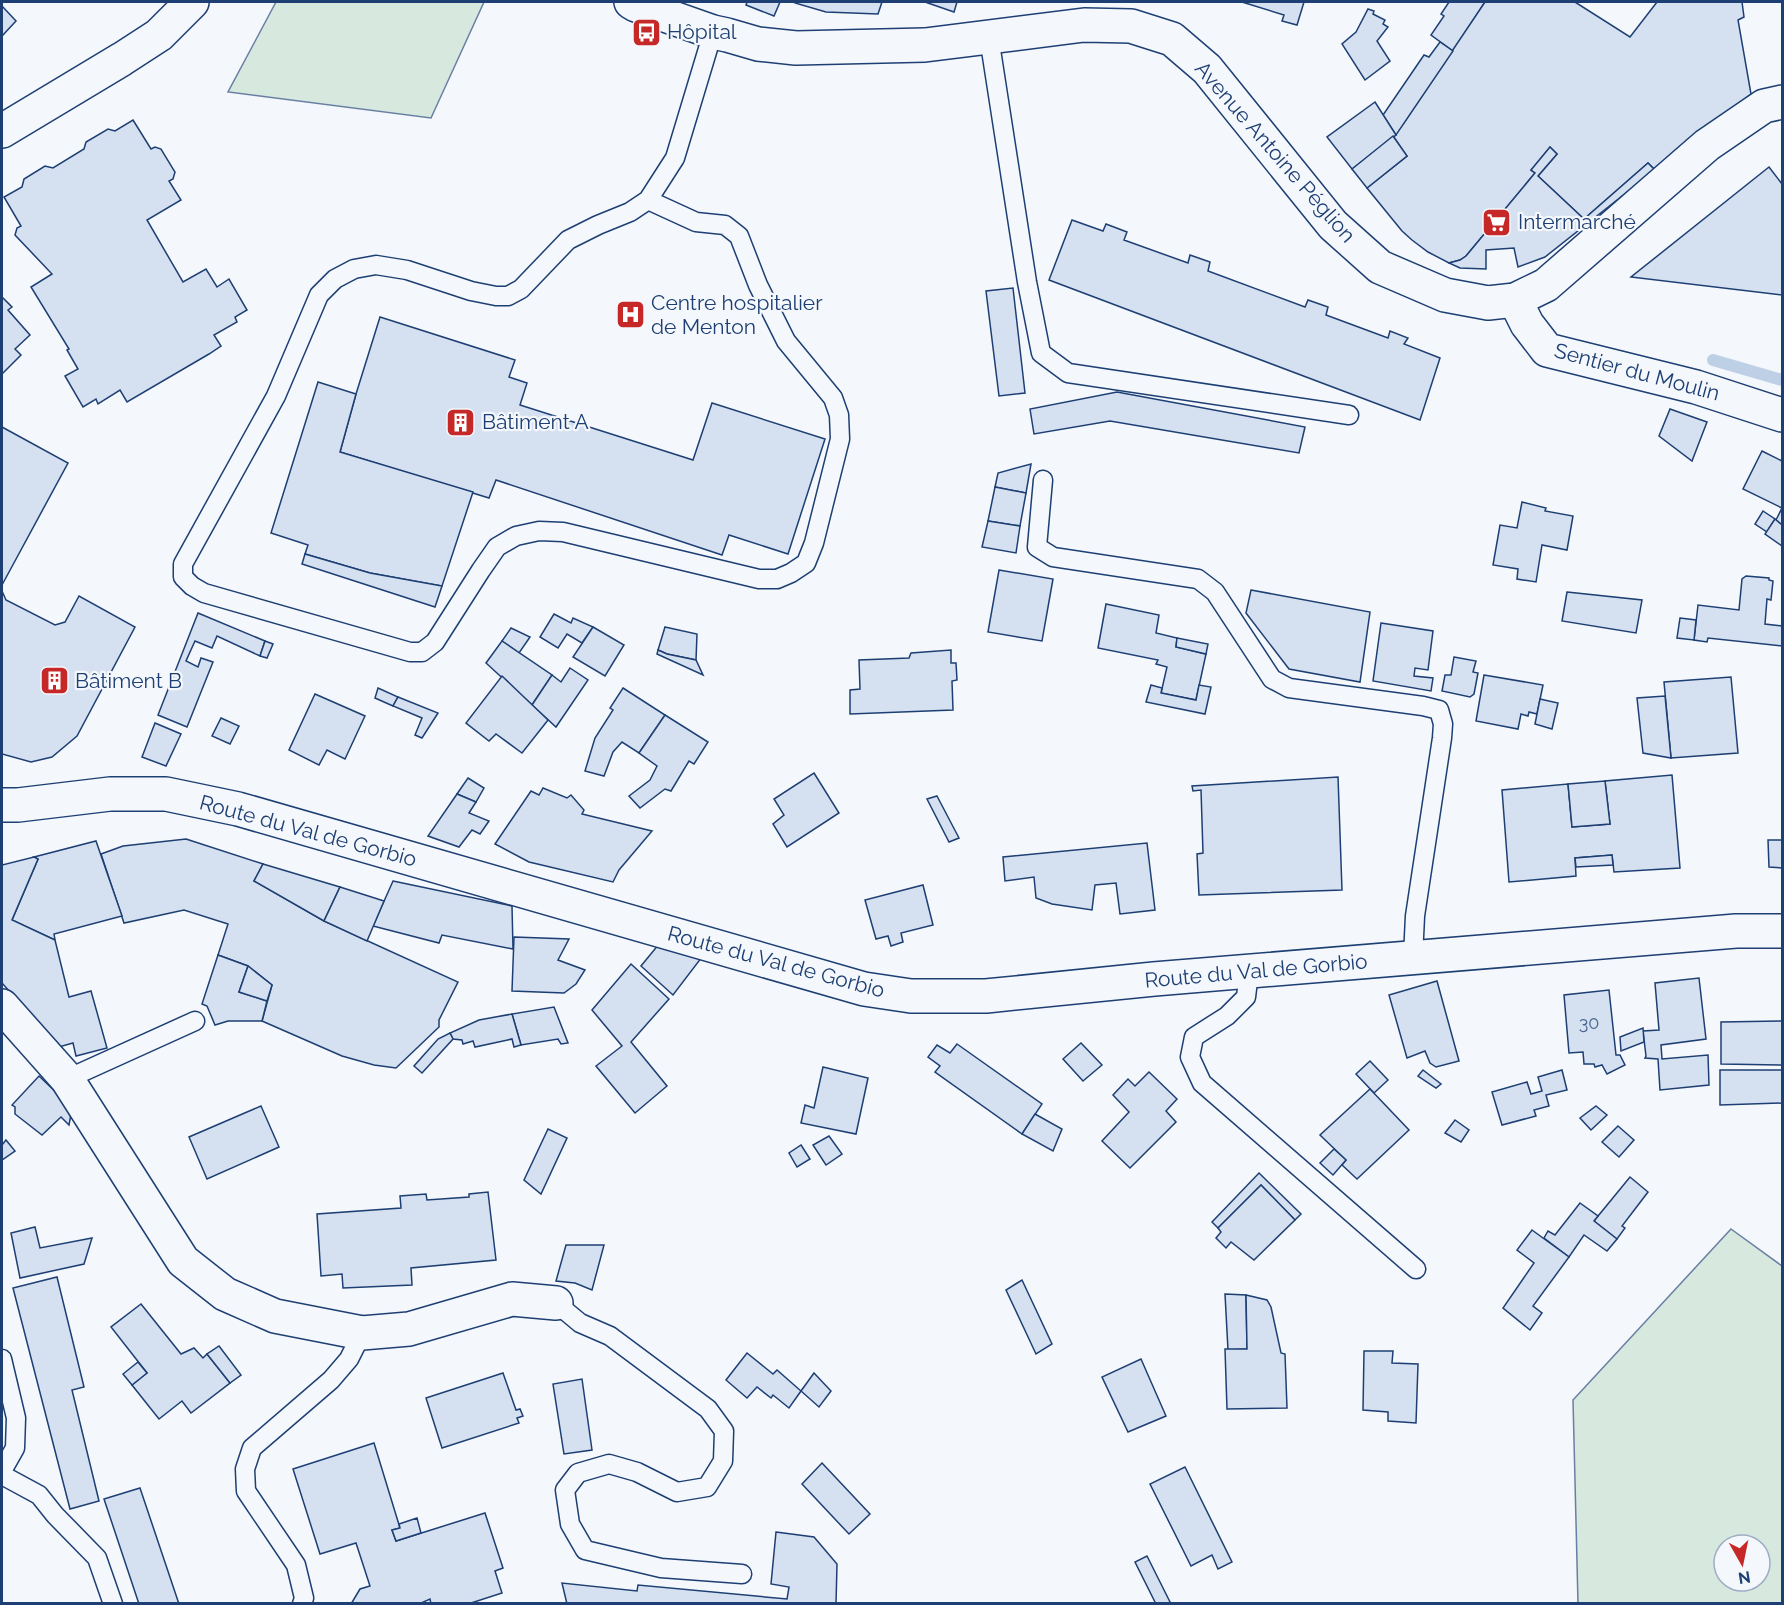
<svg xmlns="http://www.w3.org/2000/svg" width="1784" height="1605" viewBox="0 0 1784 1605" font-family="Raleway,sans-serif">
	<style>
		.green { fill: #d7e8df; stroke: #687fa3; stroke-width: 1.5; fill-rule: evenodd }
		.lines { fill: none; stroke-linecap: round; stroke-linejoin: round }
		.stream { stroke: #bed0e5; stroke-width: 12 }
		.building { fill: #d5e0f0; stroke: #1d3f73; stroke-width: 1.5 }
		.lane-casing { stroke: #1d3f73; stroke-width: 21 }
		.street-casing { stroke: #1d3f73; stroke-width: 36 }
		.secondary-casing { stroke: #1d3f73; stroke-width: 36 }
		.lane { stroke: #f4f7fb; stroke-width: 18 }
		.street { stroke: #f4f7fb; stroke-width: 33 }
		.secondary { stroke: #f4f7fb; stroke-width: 33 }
		.labels { text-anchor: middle; stroke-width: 4.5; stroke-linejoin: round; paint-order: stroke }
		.number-label { font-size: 18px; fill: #4b6792 }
		.poi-label { font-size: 21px; fill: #1d3f73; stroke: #f4f7fb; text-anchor: start }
		.street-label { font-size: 21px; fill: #1d3f73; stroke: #f4f7fb }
	</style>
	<rect width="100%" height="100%" fill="#f4f7fb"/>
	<!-- green -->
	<g class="green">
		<path d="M276 2H484L431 118 228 92Z"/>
		<path d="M1731 1229 1782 1266V1603H1578L1573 1400ZM1724 1545H1760V1581H1724Z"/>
	</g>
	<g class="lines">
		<!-- stream -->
		<path class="stream" d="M1713 360 1782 380"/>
	</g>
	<!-- building -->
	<g class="building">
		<path d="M747 2H780L774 16 746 5Z"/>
		<path d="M795 2H882L878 14 826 12 795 3Z"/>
		<path d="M925 2H957L954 12Z"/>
		<path d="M1242 2H1304L1297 25 1282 21 1284 15Z"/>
		<path d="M1449 2H1485L1453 51 1431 35 1444 16 1441 14Z"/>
		<path d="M1485 2H1575L1630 37 1657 2H1742L1744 17 1738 20 1751 94 1655 170 1648 163 1584 219 1538 176 1557 154 1550 147 1531 170 1535 173 1466 256 1460 260 1449 263 1428 252 1412 240 1402 231 1367 188 1407 156 1393 136 1403 124Z"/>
		<path d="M2 6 16 21 2 36Z"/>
		<path d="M1368 9 1374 11 1373 14 1385 20 1383 24 1388 27 1377 41 1390 61 1365 80 1342 44 1356 32Z"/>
		<path d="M1440 42 1453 51 1396 135 1383 115 1424 55 1429 57Z"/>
		<path d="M1375 102 1396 135 1352 169 1327 137Z"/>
		<path d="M133 120 151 149 155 147 161 149 175 172 173 179 169 181 181 200 147 220 183 282 206 269 217 287 229 279 247 310 235 317 237 322 214 335 221 346 209 354 127 402 120 390 98 404 96 399 83 407 65 376 78 369 67 350 69 349 31 287 52 274 15 235 17 228 21 226 4 197 22 187 24 179 45 166 53 168 84 149 86 142 108 129 115 131Z"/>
		<path d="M1393 136 1407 156 1367 188 1352 169Z"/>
		<path d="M1550 147 1557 154 1538 176 1584 219 1648 163 1655 170 1545 257 1518 267 1514 248 1486 250V269L1460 268 1449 263 1460 260 1466 256 1535 173 1531 170Z"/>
		<path d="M1769 167 1782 184V295L1631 277Z"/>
		<path d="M1072 220 1103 231 1106 224 1127 232 1124 240 1188 263 1190 255 1210 262 1208 271 1305 307 1308 300 1328 307 1326 315 1388 338 1390 331 1408 338 1404 344 1440 358 1420 420 1049 280Z"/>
		<path d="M1013 288 1025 393 999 396 986 291Z"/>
		<path d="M2 297 12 307 8 310 30 335 15 349 21 355 2 374Z"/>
		<path d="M380 317 515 360 509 377 527 383 520 405 693 460 712 403 825 439 788 554 729 535 722 555 496 480 489 498 340 452 356 394Z"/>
		<path d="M318 382 356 394 340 452 473 492 442 586 370 573 305 554 308 545 271 533Z"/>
		<path d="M1117 392 1305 427 1299 453 1110 421 1034 434 1030 409Z"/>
		<path d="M1670 409 1707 422 1692 461 1659 436Z"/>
		<path d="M2 427 68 463 2 585Z"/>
		<path d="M1762 451 1782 461V525L1776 520 1782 508 1743 489Z"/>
		<path d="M1031 464 1026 493 995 487 998 473Z"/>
		<path d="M995 487 1026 493 1020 526 988 521Z"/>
		<path d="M1522 502 1546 508 1545 511 1573 516 1567 550 1542 545 1536 582 1517 579 1518 569 1493 565 1500 525 1517 528Z"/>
		<path d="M1763 511 1775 519 1767 532 1755 524Z"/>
		<path d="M1775 519 1782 525V546L1765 534Z"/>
		<path d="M988 521 1020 526 1016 553 982 547Z"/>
		<path d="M305 554 370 573 442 586 435 607 302 564Z"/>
		<path d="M999 570 1053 579 1042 641 988 632Z"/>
		<path d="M1746 576 1769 578V580L1773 581 1771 600 1767 599 1765 624 1782 626V646L1708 638 1707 642 1694 640 1698 605 1739 610 1742 579Z"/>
		<path d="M1251 590 1370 612 1360 682 1289 669 1246 613Z"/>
		<path d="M2 591 6 600 55 625 65 622 79 596 135 627 77 736 52 757 31 762 2 754Z"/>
		<path d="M1567 592 1642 600 1636 633 1562 621Z"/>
		<path d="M1106 604 1159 615 1156 633 1177 638 1176 647 1206 654 1196 700 1161 693 1167 667 1156 664 1158 660 1098 648Z"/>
		<path d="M198 613 265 641 260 656 217 636 212 648 195 641 186 661 198 667 201 658 213 662 187 727 158 715Z"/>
		<path d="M554 614 571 623 573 618 593 627 582 643 567 634 558 648 540 637Z"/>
		<path d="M1680 618 1696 620 1694 640 1677 638Z"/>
		<path d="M1381 623 1433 631 1428 670 1415 668 1414 676 1433 678 1431 691 1373 681Z"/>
		<path d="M593 627 624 645 605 676 573 657Z"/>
		<path d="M665 627 697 634 696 660 667 654 658 650Z"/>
		<path d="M511 628 530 637 519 653 502 641Z"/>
		<path d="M1177 638 1208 644 1206 654 1176 647Z"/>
		<path d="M265 641 273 644 267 658 260 656Z"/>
		<path d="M502 641 552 675 532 705 486 663Z"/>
		<path d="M658 650 667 654 696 660 703 675 657 654Z"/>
		<path d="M951 650V663H956L957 680 952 681 953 710 850 714V690L860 689 859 660 909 658 911 653Z"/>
		<path d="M1454 657 1476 661 1473 672 1478 673 1474 694 1470 697 1442 691 1445 675H1451Z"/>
		<path d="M570 668 588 680 556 727 532 705 552 675 561 682Z"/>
		<path d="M1484 675 1543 685 1537 714 1529 712 1528 716 1521 714 1518 729 1476 721Z"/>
		<path d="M502 676 548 720 522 753 496 734 489 741 466 723Z"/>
		<path d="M1731 677 1738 753 1671 758 1664 682Z"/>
		<path d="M1151 685 1162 688 1161 693 1196 700 1199 685 1211 687 1205 714 1146 702Z"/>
		<path d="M378 688 398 697 393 706 375 698Z"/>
		<path d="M623 688 665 715 639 753 622 742 613 752 604 776 585 771 595 738 613 710 610 708Z"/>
		<path d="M315 694 365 716 345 759 327 750 319 765 289 750Z"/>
		<path d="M1665 696 1671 758 1643 753 1637 698Z"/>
		<path d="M398 697 438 713 422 738 415 735 422 718 393 706Z"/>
		<path d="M1540 699 1558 703 1552 729 1535 724Z"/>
		<path d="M665 715 708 742 694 764 689 761 671 791 665 789 640 808 629 796 650 780 657 766 639 753Z"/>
		<path d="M221 718 239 726 230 744 212 736Z"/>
		<path d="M155 723 181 734 166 766 142 757Z"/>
		<path d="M814 773 839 813 787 847 773 824 784 815 774 799Z"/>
		<path d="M1672 775 1680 868 1614 872 1612 855 1575 858 1576 876 1509 882 1502 790 1568 784 1572 827 1610 824 1605 781Z"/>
		<path d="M1338 777 1342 890 1199 895 1197 854 1203 853 1201 790 1193 791 1192 786Z"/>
		<path d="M468 778 484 788 476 802 457 794Z"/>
		<path d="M1605 781 1610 824 1572 827 1568 784Z"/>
		<path d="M543 788 567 798 571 795 584 810 582 814 652 831 619 870 613 882 529 862 495 844 531 791 539 795Z"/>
		<path d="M457 794 476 802 469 813 489 821 480 834 472 830 459 847 428 836Z"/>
		<path d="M937 796 959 838 949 842 927 799Z"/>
		<path d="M186 839 263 864 254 881 324 921 458 982 439 1020V1027L396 1068 374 1065 342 1056 262 1021 272 985 248 966 218 955 228 924 184 910 124 923 101 854 123 846Z"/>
		<path d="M1768 840H1782V868L1769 867Z"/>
		<path d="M96 841 122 916 54 934 55 940 12 920 38 859 34 857Z"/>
		<path d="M1147 843 1155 910 1120 914 1116 883 1095 885 1092 910 1052 904 1036 898 1034 877 1005 881 1003 857Z"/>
		<path d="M1612 855 1613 865 1576 867 1575 858Z"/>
		<path d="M34 857 38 859 12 920 55 940 69 997 91 991 107 1048 76 1056 73 1043 59 1047 2 983V865Z"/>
		<path d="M263 864 340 887 324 921 254 881Z"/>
		<path d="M393 881 512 906 513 949 442 935 439 943 373 926Z"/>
		<path d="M923 885 933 925 901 933 903 942 891 946 888 936 876 939 865 900Z"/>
		<path d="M340 887 384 901 367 941 324 921Z"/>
		<path d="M514 937 569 939 558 960 585 970 576 984 564 993 512 991Z"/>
		<path d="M659 944 702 957 673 995 641 966Z"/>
		<path d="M218 955 248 966 239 992 267 1001 262 1021H228L215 1025 207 1006 202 1004Z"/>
		<path d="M631 964 669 999 631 1042 667 1086 635 1113 596 1066 622 1046 592 1010Z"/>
		<path d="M248 966 272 985 267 1001 239 992Z"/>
		<path d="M1699 978 1706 1039 1661 1045 1662 1059 1708 1055 1709 1085 1660 1090 1658 1059 1645 1058 1646 1056 1643 1031 1659 1030 1655 983Z"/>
		<path d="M1437 981 1459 1061 1436 1067 1430 1063 1425 1051 1407 1058 1389 995Z"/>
		<path d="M1609 990 1616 1055H1620L1625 1065 1607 1074 1602 1065 1595 1067 1594 1064H1584L1583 1052 1569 1053 1564 995Z"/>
		<path d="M554 1007 568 1043 561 1044 558 1039 521 1045 512 1014Z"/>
		<path d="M512 1014 521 1045 514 1047 512 1039 475 1047 473 1041 463 1044 462 1040 453 1039 450 1033 479 1020Z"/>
		<path d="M1782 1021V1065L1721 1064V1022Z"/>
		<path d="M1643 1028 1644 1042 1621 1051 1620 1037Z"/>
		<path d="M450 1033 453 1039 422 1073 414 1066 438 1039Z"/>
		<path d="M1081 1043 1102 1065 1083 1081 1063 1059Z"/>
		<path d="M957 1044 1042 1104 1022 1134 935 1072 940 1066 928 1057 937 1045 950 1053Z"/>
		<path d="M1370 1061 1388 1080 1374 1093 1356 1074Z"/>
		<path d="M823 1067 868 1078 856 1134 801 1123 805 1105 814 1108Z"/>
		<path d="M1423 1070 1441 1084 1436 1088 1418 1076Z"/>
		<path d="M1562 1070 1567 1090 1546 1095 1549 1106 1534 1110 1536 1116 1502 1125 1492 1092 1527 1082 1531 1094 1542 1091 1538 1077Z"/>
		<path d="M1720 1070H1782V1103L1720 1105Z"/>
		<path d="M1149 1072 1177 1099 1166 1111 1176 1122 1130 1168 1102 1141 1129 1112 1113 1095 1128 1079 1135 1086Z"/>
		<path d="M39 1076 63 1099 71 1114 69 1125 61 1117 42 1135 15 1114V1107L12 1105Z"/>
		<path d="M1370 1089 1409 1130 1357 1179 1342 1165 1346 1160 1320 1135Z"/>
		<path d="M261 1106 279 1147 207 1179 189 1137Z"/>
		<path d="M1596 1106 1607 1115 1591 1130 1580 1118Z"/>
		<path d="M1035 1114 1062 1129 1053 1151 1022 1134Z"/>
		<path d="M1455 1120 1469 1130 1461 1142 1445 1133Z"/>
		<path d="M1618 1126 1634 1140 1619 1157 1602 1142Z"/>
		<path d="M548 1129 567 1138 541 1194 524 1180Z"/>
		<path d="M829 1136 842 1154 826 1165 813 1145Z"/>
		<path d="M6 1140 15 1151 2 1160V1145Z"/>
		<path d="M801 1145 810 1159 797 1167 789 1153Z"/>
		<path d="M1334 1149 1346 1160 1333 1175 1320 1163Z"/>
		<path d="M1259 1173 1301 1214 1295 1220 1261 1185 1218 1228 1212 1222Z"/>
		<path d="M1630 1177 1648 1192 1622 1226 1625 1228 1617 1239 1594 1221Z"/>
		<path d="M1261 1185 1295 1220 1254 1260 1231 1242 1226 1248 1216 1238 1221 1232 1218 1228Z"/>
		<path d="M488 1192 496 1260 411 1268 412 1285 343 1288 342 1274 321 1276 317 1214 401 1208 400 1196 426 1194 427 1200 469 1197V1194Z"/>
		<path d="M1580 1203 1598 1216 1594 1221 1617 1239 1607 1251 1584 1235 1569 1257 1544 1238 1548 1231 1555 1235Z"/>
		<path d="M35 1227 40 1248 92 1238 84 1264 20 1278 11 1233Z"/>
		<path d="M1532 1230 1569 1257 1533 1306 1542 1313 1530 1330 1503 1308 1534 1263 1517 1250Z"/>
		<path d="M566 1245H604L592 1290 575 1283 556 1281Z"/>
		<path d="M57 1277 84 1387 72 1390 99 1501 70 1509 13 1288Z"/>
		<path d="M1022 1280 1052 1344 1036 1354 1006 1290Z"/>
		<path d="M1225 1294 1246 1295 1247 1349 1228 1350Z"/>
		<path d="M1246 1295 1267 1300 1271 1307 1281 1353 1285 1354 1287 1408 1227 1409 1225 1349H1247Z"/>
		<path d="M141 1304 181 1354 194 1348 203 1358 207 1354 230 1383 191 1413 182 1401 159 1419 132 1385 147 1373 111 1327Z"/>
		<path d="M219 1346 241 1375 230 1383 207 1354Z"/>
		<path d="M1364 1351H1393L1392 1363 1418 1364 1416 1423 1388 1421V1412L1363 1410Z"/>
		<path d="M747 1353 773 1374 777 1370 801 1391 789 1408 773 1395 771 1398 757 1387 747 1398 726 1380Z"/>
		<path d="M1141 1359 1166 1416 1128 1432 1102 1377Z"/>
		<path d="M138 1362 147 1373 132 1385 123 1374Z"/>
		<path d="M503 1373 516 1410 520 1409 523 1416 517 1418 519 1423 442 1448 426 1398Z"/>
		<path d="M814 1373 831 1391 819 1407 801 1391Z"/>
		<path d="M582 1379 592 1450 564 1454 553 1384Z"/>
		<path d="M374 1443 400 1528 392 1530 396 1541 485 1513 503 1568 495 1571 502 1593 468 1604H431L430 1599 419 1604H351L360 1589 370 1586 356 1543 320 1554 293 1469Z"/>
		<path d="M822 1463 870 1514 849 1534 802 1484Z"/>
		<path d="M1185 1467 1232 1562 1218 1569 1212 1555 1191 1566 1150 1484Z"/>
		<path d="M140 1488 179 1604H139L104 1499Z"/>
		<path d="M417 1518 421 1533 396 1541 392 1530 400 1528 399 1524Z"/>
		<path d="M776 1532 814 1537 837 1564 836 1604H567L562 1583 637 1591 638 1585 787 1599 789 1587 771 1584Z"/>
		<path d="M1147 1556 1171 1604H1156L1135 1562Z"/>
	</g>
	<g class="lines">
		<defs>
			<g id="lane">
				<path d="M989 37 1027 282 1041 353 1068 373 1349 415"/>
				<path d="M648 200 696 222 725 225 739 236 758 285 786 341 833 398 839 415 840 439 814 543 806 563 791 573 777 579H759L563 532 539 531 516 536 497 547 481 570 435 642 422 652H410L204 593 192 586 183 577V564L276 396 319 295 335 279 354 269 376 265 407 270 471 291 496 296H508L521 289 568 240 598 225 630 212 648 200 675 158 713 32"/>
				<path d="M1043 480 1037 547 1053 557 1198 579 1215 592 1272 679 1289 688 1423 706 1439 710 1443 724 1442 738 1415 916 1413 957"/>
				<path d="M1249 972 1246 997 1227 1016 1194 1037 1190 1057 1202 1083 1416 1269"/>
				<path d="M67 1079 195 1021"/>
				<path d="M556 1303 580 1323 610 1336 708 1409 724 1431 723 1461 707 1487 677 1492 637 1472 609 1464 578 1473 565 1490 570 1524 585 1550 661 1568 742 1574"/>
				<path d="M2 1359 16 1418 15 1448 2 1471"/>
				<path d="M2 1475 39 1495 55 1515 97 1558 113 1604"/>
				<path d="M302 1604 304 1598 296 1565 246 1491 245 1469 252 1448 331 1380 349 1359 362 1333"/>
			</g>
			<g id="street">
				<path d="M2 131 122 59 159 35 192 2"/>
				<path d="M1515 300 1527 324 1547 350 1696 387 1782 415"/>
				<path d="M2 1006 67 1079 183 1261 225 1294 275 1316 362 1333 409 1329 512 1299 556 1303"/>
			</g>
			<g id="secondary">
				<path d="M631 2 636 5 713 32 727 35 758 44 796 48 925 45 1084 25 1131 26 1172 39 1207 69 1333 225 1380 267 1445 295 1488 303 1515 300 1546 285 1707 145 1764 106 1782 102"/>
				<path d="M2 805H18L110 794H166L238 809 864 989 911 996H986L1154 979 1736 931H1782"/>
			</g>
		</defs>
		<!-- lane casing -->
		<use href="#lane" class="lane-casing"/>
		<!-- street casing -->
		<use href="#street" class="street-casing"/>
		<!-- secondary casing -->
		<use href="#secondary" class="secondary-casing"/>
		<!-- lane -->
		<use href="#lane" class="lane"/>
		<!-- street -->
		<use href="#street" class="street"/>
		<!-- secondary -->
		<use href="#secondary" class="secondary"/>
	</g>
	<!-- icons -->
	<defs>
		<symbol id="bus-square" viewBox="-11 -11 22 22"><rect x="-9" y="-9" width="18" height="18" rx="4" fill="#c62828" stroke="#f4f7fb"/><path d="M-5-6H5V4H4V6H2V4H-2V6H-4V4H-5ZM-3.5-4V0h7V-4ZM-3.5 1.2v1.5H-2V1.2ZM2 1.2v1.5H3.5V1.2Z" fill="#fff"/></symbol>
		<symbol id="supermarket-square" viewBox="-11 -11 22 22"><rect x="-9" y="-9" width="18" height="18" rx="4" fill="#c62828" stroke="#f4f7fb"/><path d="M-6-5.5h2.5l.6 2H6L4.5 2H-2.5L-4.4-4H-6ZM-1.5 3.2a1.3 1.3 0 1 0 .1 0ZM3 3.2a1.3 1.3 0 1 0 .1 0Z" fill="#fff"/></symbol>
		<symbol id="hospital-square" viewBox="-11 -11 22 22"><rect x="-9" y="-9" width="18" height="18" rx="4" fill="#c62828" stroke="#f4f7fb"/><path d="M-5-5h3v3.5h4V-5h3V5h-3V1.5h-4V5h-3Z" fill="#fff"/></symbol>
		<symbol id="building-square" viewBox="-11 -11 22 22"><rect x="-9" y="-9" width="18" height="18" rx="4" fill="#c62828" stroke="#f4f7fb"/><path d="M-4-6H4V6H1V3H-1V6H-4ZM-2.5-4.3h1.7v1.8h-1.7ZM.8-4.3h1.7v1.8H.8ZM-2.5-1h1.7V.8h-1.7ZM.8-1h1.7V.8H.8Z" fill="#fff"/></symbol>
	</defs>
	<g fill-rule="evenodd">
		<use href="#bus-square" x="630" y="16" width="33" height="33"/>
		<use href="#supermarket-square" x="1480" y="206" width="33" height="33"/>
		<use href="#hospital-square" x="614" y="298" width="33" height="33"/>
		<use href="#building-square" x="444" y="406" width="33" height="33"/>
		<use href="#building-square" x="38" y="664" width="33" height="33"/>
	</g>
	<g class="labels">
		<!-- number labels -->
		<g class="number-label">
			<text x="1589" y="1029">30</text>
		</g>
		<!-- poi labels -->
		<g class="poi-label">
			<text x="667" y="39">Hôpital</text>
			<text x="1518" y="229">Intermarché</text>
			<text x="651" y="310">Centre hospitalier<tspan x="651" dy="24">de Menton</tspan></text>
			<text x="482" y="429">Bâtiment A</text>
			<text x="75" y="688">Bâtiment B</text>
		</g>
		<!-- street labels -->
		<g class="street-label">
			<text transform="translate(1275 152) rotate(49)" y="7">Avenue Antoine Péglion</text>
			<text transform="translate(1637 372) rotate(15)" y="7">Sentier du Moulin</text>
			<text transform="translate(308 831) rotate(15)" y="7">Route du Val de Gorbio</text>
			<text transform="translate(776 962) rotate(15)" y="7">Route du Val de Gorbio</text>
			<text transform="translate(1256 971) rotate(-5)" y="7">Route du Val de Gorbio</text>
		</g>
	</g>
	<!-- border -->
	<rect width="1784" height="1605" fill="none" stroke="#1d3f73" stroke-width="6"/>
	<!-- north arrow -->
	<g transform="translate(1742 1563) rotate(171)"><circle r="28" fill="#f4f7fb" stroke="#9eadc5" stroke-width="1.5"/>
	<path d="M0-4.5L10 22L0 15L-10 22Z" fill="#c62828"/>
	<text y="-9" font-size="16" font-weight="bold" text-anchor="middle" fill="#1d3f73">N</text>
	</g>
</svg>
